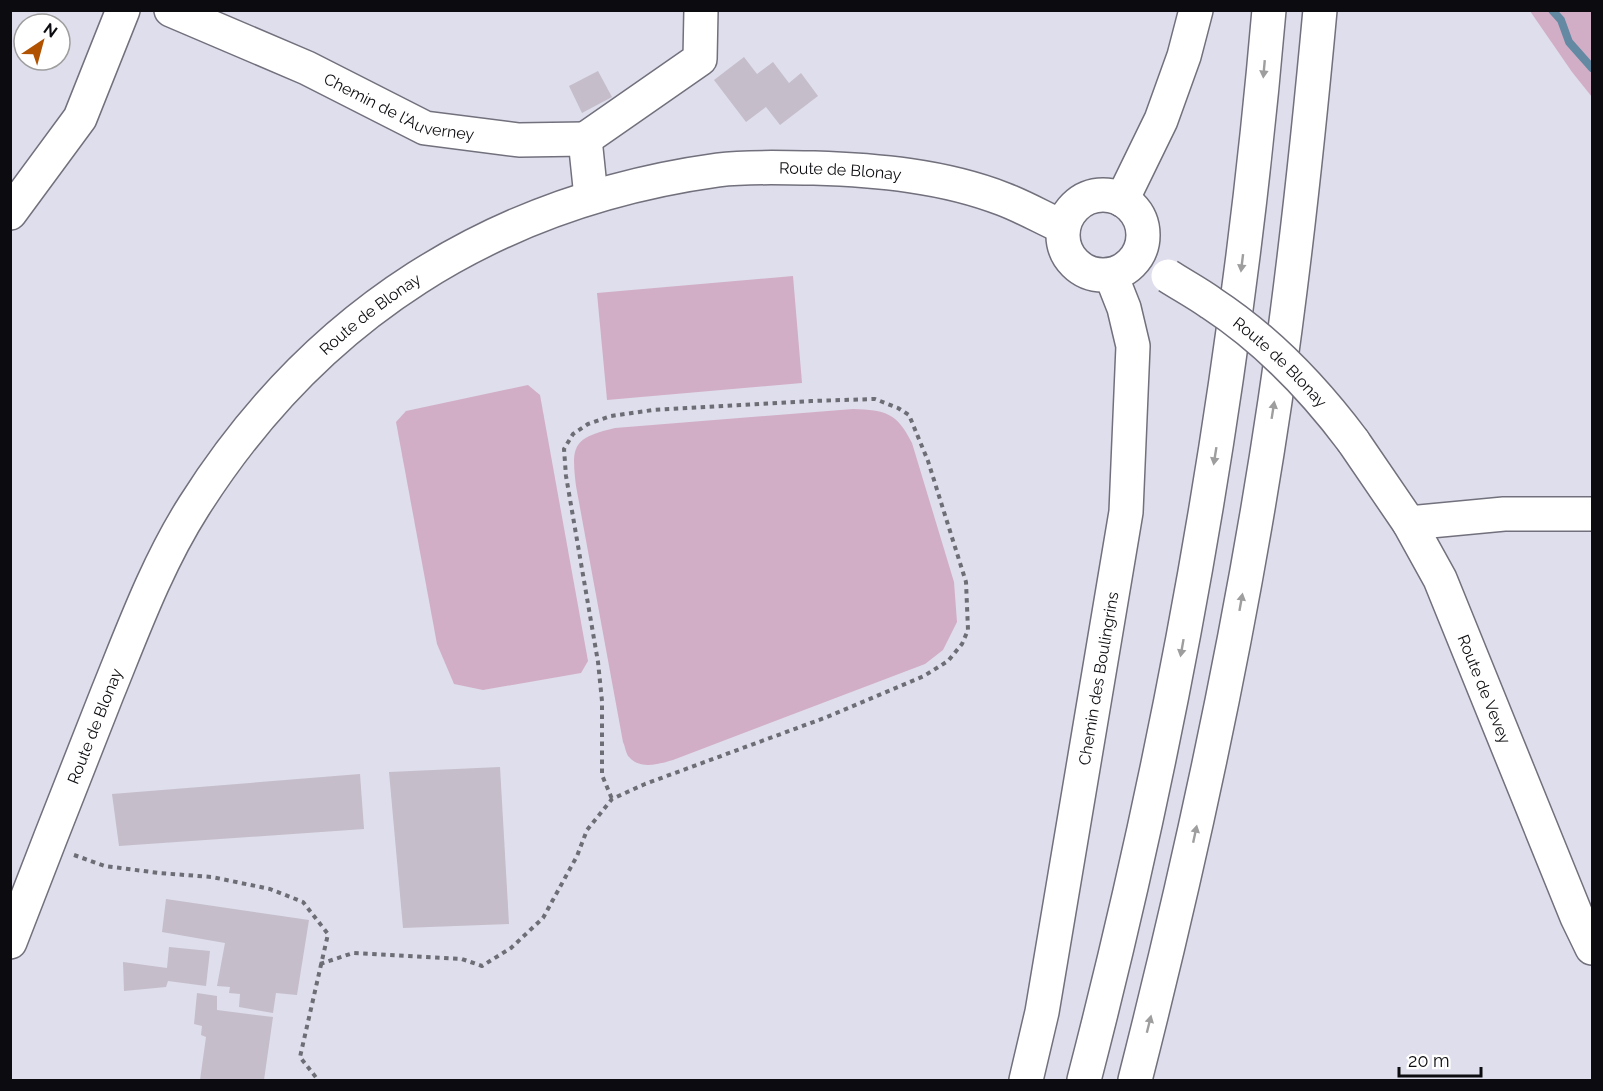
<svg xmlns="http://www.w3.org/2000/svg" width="1603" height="1091" viewBox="0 0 1603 1091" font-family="Raleway,sans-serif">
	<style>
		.green { fill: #d1aec6 }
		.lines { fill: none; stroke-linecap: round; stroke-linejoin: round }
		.stream { stroke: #6489a3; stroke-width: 8 }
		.building { fill: #c5bdc9 }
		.minor-casing { stroke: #71707c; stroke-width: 36 }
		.highway-casing { stroke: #71707c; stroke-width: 36 }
		.path { stroke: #6d6d75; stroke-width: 4; stroke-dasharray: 4.5 4.5; stroke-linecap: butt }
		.minor { stroke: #fff; stroke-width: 33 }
		.highway { stroke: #fff; stroke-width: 33 }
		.minor-bridge-casing { stroke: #71707c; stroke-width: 36; stroke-linecap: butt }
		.minor-bridge { stroke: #fff; stroke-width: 33 }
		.oneway { fill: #9e9e9f }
		.labels { text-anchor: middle; stroke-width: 5; stroke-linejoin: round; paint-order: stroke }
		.street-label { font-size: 16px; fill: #0c0c10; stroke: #fff }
	</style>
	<rect width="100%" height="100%" fill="#dfdeec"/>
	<!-- green -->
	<g class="green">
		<path d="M1530 11H1592V97L1572 72Z"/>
		<path d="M793 276 802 383 607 400 597 293Z"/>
		<path d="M528 385 540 395 588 661 581 673 483 690 454 684 437 644 396 422 406 411Z"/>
		<path d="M853 409C886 410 897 413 912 443L954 582 957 622 943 650 925 664 673 760C659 764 640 770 629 757 626 754 625 746 623 742L576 486C571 445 573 438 615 428Z"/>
	</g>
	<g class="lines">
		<!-- stream -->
		<path class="stream" d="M1552 10 1561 20 1569 42 1592 68"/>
	</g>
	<!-- building -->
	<g class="building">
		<path d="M744 57 757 74 773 62 789 83 801 73 818 96 780 125 766 107 746 122 714 80Z"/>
		<path d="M598 71 612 97 582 113 569 86Z"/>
		<path d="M500 767 509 924 403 928 389 772Z"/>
		<path d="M360 774 364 829 119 846 112 794Z"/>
		<path d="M166 899 309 920 297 995 276 993 273 1013 239 1007 240 994 229 993 230 987 217 986 225 943 162 932Z"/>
		<path d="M169 947 210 951 206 986 168 981 166 987 124 991 123 962 167 968Z"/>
		<path d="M197 993 217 996V1010L273 1017 264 1080H200L206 1037 201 1035 202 1026 194 1024Z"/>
	</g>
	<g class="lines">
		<defs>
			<g id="minor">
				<path id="s1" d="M171 10 307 68 425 128 519 140 585 139"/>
				<path d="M585 139 700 59 701 10"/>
				<path d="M585 139 591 197"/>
				<circle cx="1103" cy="235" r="40"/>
				<path d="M1122 200 1161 120 1184 56 1196 10"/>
				<path d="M10 213 80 118 123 10"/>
				<path id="s2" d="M1353 441 1409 523 1440 579 1577 917 1592 948"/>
				<path d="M1409 523 1504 514H1592"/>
				<path id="s3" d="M10 942C42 859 74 777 107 694 133 630 157 564 194 506 315 315 493 201 718 170 749 166 782 168 814 168 877 170 944 176 1003 199 1024 207 1043 218 1063 227"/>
				<path id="s4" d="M1026 1080 1042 1012 1126 512 1133 346 1124 308 1111 275"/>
			</g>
			<g id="highway">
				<path d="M1084 1080C1175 729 1238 372 1269 10"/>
				<path d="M1135 1080C1192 856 1241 630 1275 401 1294 272 1308 141 1320 10"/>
			</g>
		</defs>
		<!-- minor casing -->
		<use href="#minor" class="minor-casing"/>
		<!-- highway casing -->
		<use href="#highway" class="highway-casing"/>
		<!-- path -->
		<g class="path">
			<path d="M74 855 105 866 159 873 212 877 270 889 303 902 328 934 300 1057 318 1080"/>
			<path d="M320 964 353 953 462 959 482 966 511 948 543 918 577 856 587 830 612 799 645 784 827 717 924 676 948 661 962 644 968 630 966 582 928 461 909 415 898 408 875 399 811 401 653 410 611 416 588 424 573 434 564 449 566 476 598 662 602 701V775L612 799"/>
		</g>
		<!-- minor -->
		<use href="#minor" class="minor"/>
		<!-- highway -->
		<use href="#highway" class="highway"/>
		<defs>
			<g id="minor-bridge">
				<path id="s5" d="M1168 276C1182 285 1197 293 1211 303 1266 339 1314 389 1353 441"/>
			</g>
		</defs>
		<!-- minor-bridge casing -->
		<use href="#minor-bridge" class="minor-bridge-casing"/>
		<!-- minor-bridge -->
		<use href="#minor-bridge" class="minor-bridge"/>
	</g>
	<!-- one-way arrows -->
	<defs><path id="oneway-solid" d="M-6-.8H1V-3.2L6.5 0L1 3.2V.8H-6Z" transform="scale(1.5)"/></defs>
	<g class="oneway">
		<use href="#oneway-solid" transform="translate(1264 69) rotate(95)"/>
		<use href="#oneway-solid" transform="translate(1242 263) rotate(97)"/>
		<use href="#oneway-solid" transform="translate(1273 410) rotate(-81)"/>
		<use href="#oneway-solid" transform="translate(1215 456) rotate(99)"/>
		<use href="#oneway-solid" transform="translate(1241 602) rotate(-80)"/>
		<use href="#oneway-solid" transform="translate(1182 648) rotate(100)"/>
		<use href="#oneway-solid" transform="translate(1195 834) rotate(-78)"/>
		<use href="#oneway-solid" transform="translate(1149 1024) rotate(-76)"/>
	</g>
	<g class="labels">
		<!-- street labels -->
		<g class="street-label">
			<text dy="6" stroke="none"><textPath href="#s1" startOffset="249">Chemin de l'Auverney</textPath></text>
			<text dy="6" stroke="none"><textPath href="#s3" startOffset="1240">Route de Blonay</textPath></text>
			<text dy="6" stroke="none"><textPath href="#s3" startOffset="736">Route de Blonay</textPath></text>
			<text dy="6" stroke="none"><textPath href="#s5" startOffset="142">Route de Blonay</textPath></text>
			<text dy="6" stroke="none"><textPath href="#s4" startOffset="408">Chemin des Boulingrins</textPath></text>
			<text dy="6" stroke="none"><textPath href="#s2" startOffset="282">Route de Vevey</textPath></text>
			<text dy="6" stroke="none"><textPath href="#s3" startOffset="232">Route de Blonay</textPath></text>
		</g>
	</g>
	<!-- border -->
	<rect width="1603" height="1091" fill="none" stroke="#0c0c10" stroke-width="24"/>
	<!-- north arrow -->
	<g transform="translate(42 42) rotate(36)"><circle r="28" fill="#ffffff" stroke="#9e9e9f" stroke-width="1.5"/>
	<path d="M0-4.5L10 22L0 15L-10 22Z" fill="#b05200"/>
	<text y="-9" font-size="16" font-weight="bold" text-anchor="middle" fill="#0c0c10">N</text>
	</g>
	<!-- scale -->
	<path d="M1399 1067v9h82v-9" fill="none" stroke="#0c0c10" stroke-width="3"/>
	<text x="1408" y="1067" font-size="18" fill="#0c0c10" stroke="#ffffff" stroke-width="4.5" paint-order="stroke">20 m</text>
</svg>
